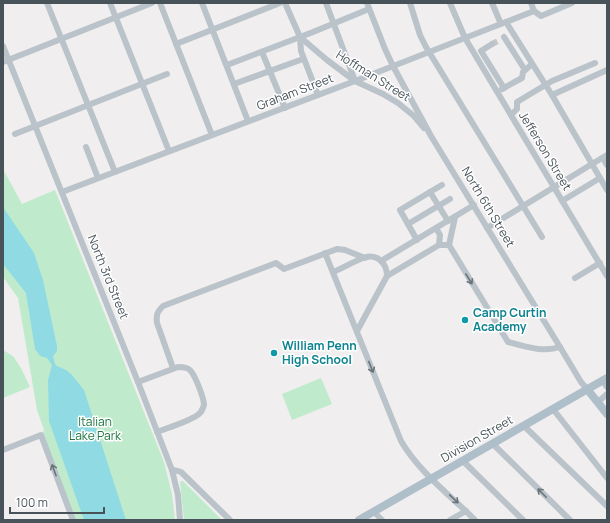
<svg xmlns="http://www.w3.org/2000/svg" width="610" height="523" viewBox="0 0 610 523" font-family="Manrope,sans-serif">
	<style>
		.green { fill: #bfebcc }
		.water { fill: #90dae4 }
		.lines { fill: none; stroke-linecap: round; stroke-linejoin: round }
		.minor-tunnel { stroke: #c6c7c9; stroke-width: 6; stroke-dasharray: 6 3; stroke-linecap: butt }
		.minor { stroke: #bac3c9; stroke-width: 6 }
		.major { stroke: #afbfca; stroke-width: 8 }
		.oneway { stroke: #6a747b }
		.culture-dot { fill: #0f9aa8; stroke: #fff; stroke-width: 1.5 }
		.labels { text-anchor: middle; stroke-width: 3; stroke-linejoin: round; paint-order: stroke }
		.street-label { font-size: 12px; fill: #475259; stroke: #fff }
		.culture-label { font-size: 12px; font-weight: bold; fill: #0d838f; stroke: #fff; text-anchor: start }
		.park-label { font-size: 12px; fill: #1f7442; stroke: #fff }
	</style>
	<rect width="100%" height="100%" fill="#f0eeee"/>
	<!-- green -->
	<g class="green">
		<path d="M3 169 22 204 55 190 164 462 172 494 175 520H76L42 434 44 430 37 410 18 298 3 277Z"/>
		<path d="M3 350 13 356 21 368 30 387 3 398Z"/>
		<path d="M321 378 332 404 292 420 282 394Z"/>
		<path d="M181 481H183L222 520H184L180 482Z"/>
	</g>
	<!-- water -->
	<path class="water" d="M3 207 34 253 43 280 57 346V351L53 356 55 364 57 366 66 370 72 375 84 390 126 520H84L49 421 48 380 52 365 47 358 40 356 35 349 26 293 3 264Z"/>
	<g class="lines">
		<!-- minor-tunnel -->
		<path class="minor-tunnel" d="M492 44 500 40"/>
		<!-- minor -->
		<g class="minor">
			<path d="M47 3 115 172"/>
			<path d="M110 3 169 151"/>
			<path d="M160 3 212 135"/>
			<path d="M202 3 248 121"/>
			<path d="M285 3 300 37 327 60 355 81 383 94 398 103 414 116 424 128"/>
			<path d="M326 3 355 81"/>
			<path d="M367 3 385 49 393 66 431 136 560 347 581 382 587 389"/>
			<path d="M410 3 420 35 426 47 542 237"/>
			<path d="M450 3 465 38 607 276"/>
			<path d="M492 3 501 24"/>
			<path d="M531 3 534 11"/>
			<path d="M534 11 541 16 572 3"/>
			<path d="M506 22 552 95 607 190"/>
			<path d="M300 37 301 51 318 95"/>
			<path d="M504 37 525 70"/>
			<path d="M176 44 280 3"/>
			<path d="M492 44 481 51 504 88"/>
			<path d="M3 46 138 382 172 470 178 495 180 520"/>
			<path d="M262 52 285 108"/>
			<path d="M3 62 152 3"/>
			<path d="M227 65 313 32 369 9"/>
			<path d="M234 84 303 59"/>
			<path d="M502 89 522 78 523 72 532 64"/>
			<path d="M552 95 607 70"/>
			<path d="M511 115 517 109V102L552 81 595 63"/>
			<path d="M15 134 167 74"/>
			<path d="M86 147 98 178"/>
			<path d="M603 158 607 165"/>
			<path d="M62 192 355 81 534 11"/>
			<path d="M430 192 442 185"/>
			<path d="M562 201 600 178"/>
			<path d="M455 217 449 245 508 342C525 346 543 353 560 347"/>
			<path d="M408 224 450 199"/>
			<path d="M436 228 440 235 439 245"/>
			<path d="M487 228 592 164 607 155"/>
			<path d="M417 240 400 210 430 192 448 221"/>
			<path d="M325 253 401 441C419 472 450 495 475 520"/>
			<path d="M381 261 474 205"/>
			<path d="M333 272C343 268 356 260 366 257 378 254 387 264 387 276"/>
			<path d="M575 278 600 263"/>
			<path d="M357 331 387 276 439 245H449"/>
			<path d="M173 368 157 323C156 315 157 312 163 306L276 263 284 269 337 249 345 250 365 258"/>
			<path d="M603 381 607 387"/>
			<path d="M138 382 178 367C182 367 187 367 190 370 195 375 204 398 204 405 203 408 202 411 200 413 194 420 167 428 157 432"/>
			<path d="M598 402 607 394"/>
			<path d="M553 409 607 478"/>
			<path d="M524 426 607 506"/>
			<path d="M493 444 570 520"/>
			<path d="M3 450 41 435 73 520"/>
			<path d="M463 461 523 520"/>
			<path d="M172 470 178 471 181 472 230 520"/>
			<path d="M374 512 382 520"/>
			<path d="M450 520 466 511"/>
		</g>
		<!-- major -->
		<g class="major">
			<path d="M587 389 607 414"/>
			<path d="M359 520 607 378"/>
		</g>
	</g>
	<!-- one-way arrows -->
	<defs><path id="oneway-shaft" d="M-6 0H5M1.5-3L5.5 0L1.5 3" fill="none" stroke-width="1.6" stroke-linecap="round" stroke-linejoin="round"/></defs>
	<g class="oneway">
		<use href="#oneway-shaft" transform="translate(469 279) rotate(58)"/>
		<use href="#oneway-shaft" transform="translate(371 367) rotate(68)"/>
		<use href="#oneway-shaft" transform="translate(54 470) rotate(-110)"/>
		<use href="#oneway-shaft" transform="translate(542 493) rotate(-135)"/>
		<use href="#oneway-shaft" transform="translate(454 499) rotate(44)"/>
	</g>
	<!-- markers -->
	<g class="culture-dot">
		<circle cx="465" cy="320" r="4"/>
		<circle cx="274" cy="353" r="4"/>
	</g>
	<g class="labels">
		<!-- street labels -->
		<g class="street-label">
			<text transform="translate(373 76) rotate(32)" y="4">Hoffman Street</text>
			<text transform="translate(295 92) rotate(-21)" y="4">Graham Street</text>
			<text transform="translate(545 151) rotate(59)" y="4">Jefferson Street</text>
			<text transform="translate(488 207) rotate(59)" y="4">North 6th Street</text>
			<text transform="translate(108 277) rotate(68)" y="4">North 3rd Street</text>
			<text transform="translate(477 439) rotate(-30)" y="4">Division Street</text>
		</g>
		<!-- culture labels -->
		<g class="culture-label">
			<text x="473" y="317">Camp Curtin<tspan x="473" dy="14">Academy</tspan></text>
			<text x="282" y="350">William Penn<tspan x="282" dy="14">High School</tspan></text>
		</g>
		<!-- park labels -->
		<g class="park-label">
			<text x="95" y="426">Italian<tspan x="95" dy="14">Lake Park</tspan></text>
		</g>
	</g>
	<!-- border -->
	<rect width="610" height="523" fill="none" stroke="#475259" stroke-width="8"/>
	<!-- scale -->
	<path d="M10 507v6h94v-6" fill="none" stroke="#475259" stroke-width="2"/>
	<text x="16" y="507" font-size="12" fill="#475259" stroke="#ffffff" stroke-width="3" paint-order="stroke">100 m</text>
</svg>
